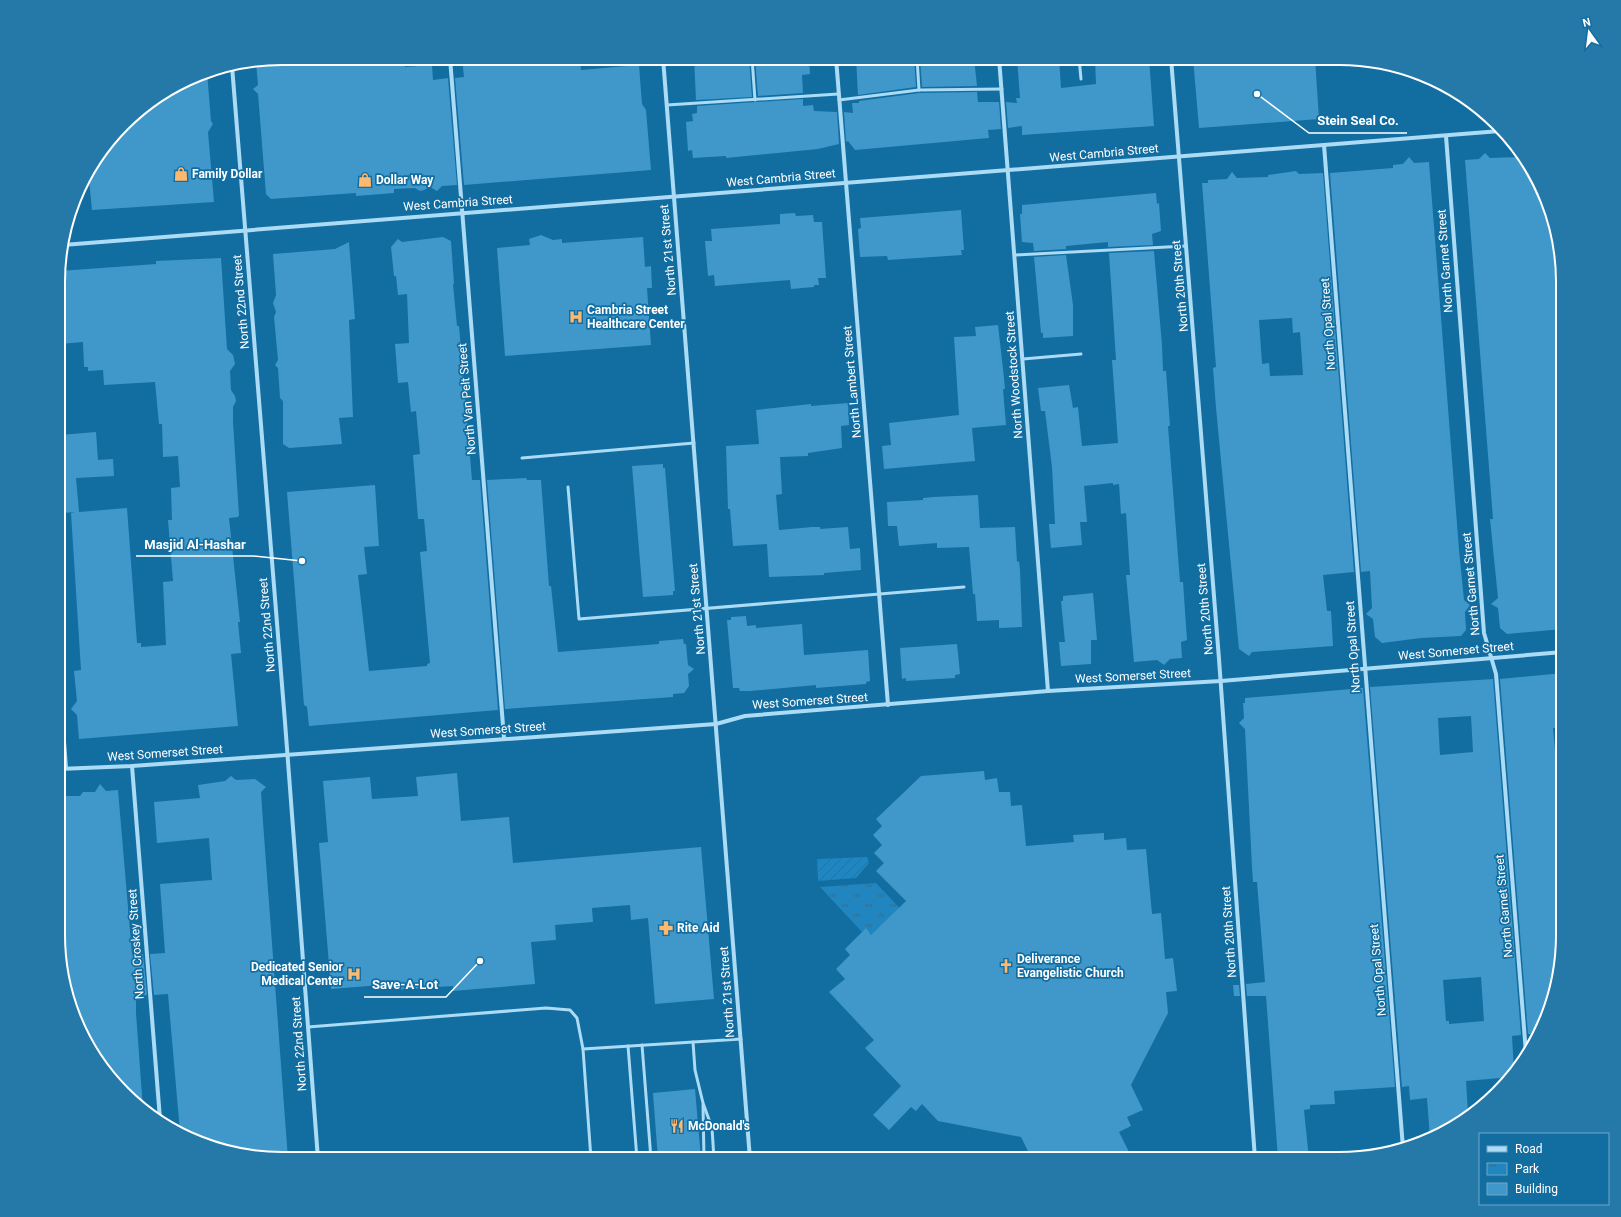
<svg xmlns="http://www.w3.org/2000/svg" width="1621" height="1217" viewBox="0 0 1621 1217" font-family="Roboto,sans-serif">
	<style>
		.park { fill: url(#park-tufts) }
		.garden { fill: url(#garden-furrows) }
		.building { fill: #3f98c9; fill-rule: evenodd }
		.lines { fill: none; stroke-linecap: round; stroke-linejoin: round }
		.lane { stroke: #abdbf5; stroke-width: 3 }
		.street { stroke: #abdbf5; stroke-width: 4 }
		.labels { text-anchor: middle; stroke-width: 3.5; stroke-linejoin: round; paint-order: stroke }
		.street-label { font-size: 12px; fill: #fff; stroke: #126da1 }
		.poi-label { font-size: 12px; font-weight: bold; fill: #fff; stroke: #126da1; text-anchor: start }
		.rim { fill: none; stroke: #fff; stroke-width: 2 }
		.leader { fill: none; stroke: #fff; stroke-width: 1.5 }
		.callout-dot { fill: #fff; stroke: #126da1; stroke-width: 1.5 }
		.callout-label { font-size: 13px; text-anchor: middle; font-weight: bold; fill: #fff; stroke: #126da1; stroke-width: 3.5; stroke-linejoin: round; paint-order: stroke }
	</style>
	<defs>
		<pattern id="park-tufts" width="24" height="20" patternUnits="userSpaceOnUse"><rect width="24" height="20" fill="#2186bf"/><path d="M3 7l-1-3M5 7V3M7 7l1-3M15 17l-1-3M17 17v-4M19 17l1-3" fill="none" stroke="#326f91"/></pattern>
		<pattern id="garden-furrows" width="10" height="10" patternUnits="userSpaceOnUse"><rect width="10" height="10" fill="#2186bf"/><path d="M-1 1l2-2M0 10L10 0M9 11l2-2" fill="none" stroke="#326f91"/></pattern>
	</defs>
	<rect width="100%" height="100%" fill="#126da1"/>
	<!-- park -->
	<path class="park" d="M876 883 907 916 871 935 866 929 862 932 820 887Z"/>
	<!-- garden -->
	<path class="garden" d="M867 857 869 863 856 878 818 881 817 859Z"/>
	<!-- building -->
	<g class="building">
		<path d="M282 58H315V65L361 62V60L404 58 405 67 432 65 433 80 448 78 457 185 442 186 437 191 430 187 424 190 420 191 415 188 394 189V193L356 196V193L271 199 266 194 258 94 253 89 258 85 256 62Z"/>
		<path d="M462 58H580L581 70 639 65 642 104 646 110 651 170 464 185 455 78 464 77Z"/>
		<path d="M694 58H749L752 97 696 100Z"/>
		<path d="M755 58H809L810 74 802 75 803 93 758 96Z"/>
		<path d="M856 58H914L916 87 858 95Z"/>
		<path d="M920 58H974L977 86 922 87Z"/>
		<path d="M1017 58H1059L1061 88 1096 84 1095 60 1149 58 1154 126 1022 135V126L1008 128 1006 102 1017 103 1016 98H1020Z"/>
		<path d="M1193 58H1315L1319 119 1199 128Z"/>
		<path d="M207 72 211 121 213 124 208 132 214 202 92 210 88 170 134 114Z"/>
		<path d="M977 92 978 102H999L1001 129 988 130 989 138 855 150 848 141 846 142 844 112 853 113 852 103H859V101L919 93Z"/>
		<path d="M803 99V106L813 105 814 111 837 112 839 144 818 149 726 158V156L693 158 692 150 688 151 686 122 693 121 692 114 697 113V106Z"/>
		<path d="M1485 153 1490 158 1520 157 1540 183 1555 225 1563 282V629L1507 634 1500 628 1498 608 1491 604 1498 598 1490 519H1493L1465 160 1479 159Z"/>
		<path d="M1409 157 1414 163 1429 162 1459 550 1464 600 1470 605 1465 612 1466 630 1461 636 1421 638 1382 643 1375 637 1373 619 1366 614 1372 608 1370 571 1361 572 1330 173 1393 168V165L1403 164Z"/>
		<path d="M1296 171 1299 174 1323 173 1354 572 1323 575 1327 611H1331L1333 646 1252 652 1249 656 1239 649 1216 408 1213 368 1216 367 1202 183H1208V180L1227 179 1232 172 1237 178 1268 177V175ZM1292 318 1293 333 1300 332 1303 375 1270 376 1269 363 1262 364 1259 320Z"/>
		<path d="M1156 193 1157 204 1159 203 1161 231 1152 234 1153 245 1108 247V242L1066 246V249L1034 251 1033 243 1022 242 1020 214H1022V205Z"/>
		<path d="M961 210 964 250H961L962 255 888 260 887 256 860 257 858 229 861 228 860 218Z"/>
		<path d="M795 213 796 216 813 215 814 222H822L826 278H818L819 285H814V287L791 289 790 280 715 286 714 275 708 276 705 241H712L711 229 780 224V214Z"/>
		<path d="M541 235 553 240 562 239V243L643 237 645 267 651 266 652 288H647L651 345 505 356 497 248 530 245 529 239Z"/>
		<path d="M443 237 451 241 454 284H453L457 326H459L472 480H480L498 710 309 726 307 707 304 705 287 492 375 485 379 546 364 547 367 574 358 575 369 671 427 666V664L430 663 420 552 427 551 424 519H418L413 455 420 454 416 411 411 412 408 382 398 383 395 344 409 343 407 294 398 295 396 276H394L391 247 398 239 402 242Z"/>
		<path d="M349 242 355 319 349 320 353 417 339 418 342 444 289 448 283 444V401L280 398 278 368 275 365 278 360 274 317 276 312 273 303 276 295 273 254 335 249Z"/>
		<path d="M1154 251 1162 345 1163 371H1166L1170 426H1168L1180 582H1183L1187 640 1181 642 1182 658 1170 659 1164 665 1157 660 1134 662 1126 575H1130L1126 513 1121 514 1119 484 1113 485V483L1084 486 1087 522H1080L1082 545 1051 548 1049 524H1055L1052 467 1045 411H1041L1038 388 1069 385 1073 408 1078 407 1082 446 1118 443 1112 360H1116L1109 253Z"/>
		<path d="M1066 255 1073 305V336L1043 338V333H1041L1034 257Z"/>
		<path d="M221 258 227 349 233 355 235 364 230 371 231 390 235 396 236 401 233 407V422L239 515 238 517 229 518 240 622H238L241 653 231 654 238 726 79 739 77 715 71 709 77 701 74 671 81 670 71 513 75 512 62 513 59 487 60 435 96 432 98 460 113 459 114 476 76 478 79 512 127 508 137 643H141V647L166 645 163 582 173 581 168 520H172L171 488 180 487 178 456 163 457 162 424H159L155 382 104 385 103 370 88 371V367H84L83 342 60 344V271L156 264V261Z"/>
		<path d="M998 325 1004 378 1005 389H1003L1006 425 972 428 975 461 884 469 882 446 891 445 889 423 959 415 954 337 976 336 975 327Z"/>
		<path d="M848 403 849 425 841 426 842 448 808 453V456L780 457 782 494 776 495 779 530 812 527H820V529L848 527 850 549 860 548 861 570 824 573V575L769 577 767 544 733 546 730 509H728L726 446 759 444 756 410 811 404V406Z"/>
		<path d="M663 464V468H665L675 591H673V595L643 597 632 466Z"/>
		<path d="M526 478 527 480H541L549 586H551L558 652 659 644V641L683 639 684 644H686L688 665 694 669 688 674 689 686 684 693 673 694V697L505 709 487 480Z"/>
		<path d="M978 495 980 528 1015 527 1017 562 1019 561 1020 570 1022 627 999 628V620L977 621 975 594H973L969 547 937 548V543L899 546 897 526H888L887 502 923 500V498L933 497Z"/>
		<path d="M1093 593 1097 640H1091V664L1061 666 1059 642H1065L1061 601H1063V596Z"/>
		<path d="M746 616 747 626 756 625V628L802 624 804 655 868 650 870 681 866 682V684L816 688V685L750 691H740L739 688H733L727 620H731V617Z"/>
		<path d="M957 644 960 674 955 675V678L906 681V678L902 679 900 648Z"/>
		<path d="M1563 673V727L1553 728 1563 833 1562 950 1546 1021 1538 1034H1528L1500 679Z"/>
		<path d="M1493 679 1521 1035 1512 1036 1514 1071 1511 1077 1466 1081 1468 1113 1438 1136 1430 1139 1427 1098 1410 1100 1409 1086 1402 1087 1370 687ZM1471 716 1473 752 1440 755 1438 718ZM1481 977 1484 1021 1449 1024V1021H1446L1443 980Z"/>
		<path d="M1363 688 1395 1087 1334 1091 1335 1104 1310 1105V1109L1304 1110 1309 1159H1278L1266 996H1247L1246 984 1265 982 1257 882H1253L1252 867 1245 729 1239 723 1244 718 1243 703H1245V698Z"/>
		<path d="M984 771 985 780 997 778 999 792H1010L1011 806 1022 805 1026 846 1074 842 1073 835 1104 833V840L1126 838 1127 850 1146 849 1152 914 1161 913 1165 959 1173 958 1177 991 1166 992 1168 1013 1131 1085 1143 1110 1127 1117 1131 1126 1119 1132 1129 1152 1113 1159H1050L1048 1153 1032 1159 1021 1137 938 1121 922 1104 916 1111 911 1107 889 1130 873 1115 901 1086 865 1048 874 1040 829 992 845 979 836 969 850 955 845 949 866 928 871 935 906 901 876 871 884 863 874 853 882 845 873 835 882 826 876 819 921 776Z"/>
		<path d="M457 773 461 821 509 817 513 863 701 847 714 999 655 1004 648 918 631 920 630 905 592 908 593 922 555 925 556 940 531 942 535 984 453 991V986L394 990 393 984 331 989 319 843 328 842 323 781 370 777 372 799 418 796 416 777Z"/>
		<path d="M231 776 236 780 255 779 266 787 261 792 263 822 288 1159H268L197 1142 180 1132 168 994 154 995 150 954 165 953 160 884 212 880 209 838 157 843 154 802 200 798 198 785 225 781Z"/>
		<path d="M100 784 106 791 118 790 132 954H143L147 995 136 996V1013L143 1109 135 1103 81 1034 58 950 59 796H80L83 792H95Z"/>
		<path d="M1233 985H1239L1240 996H1234Z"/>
		<path d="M695 1089 701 1159H658L653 1093Z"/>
	</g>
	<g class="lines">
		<!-- lane -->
		<g class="lane">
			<path d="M752 58 755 100"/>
			<path d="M917 58 919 90"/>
			<path d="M1079 58 1081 79"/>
			<path d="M839 100 919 90 1002 89"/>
			<path d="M667 105 838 94"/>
			<path d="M1015 255 1186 246"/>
			<path d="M1023 359 1081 354"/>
			<path d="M522 458 694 443"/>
			<path d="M568 487 579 619 964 587"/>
			<path d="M308 1027 546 1008 570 1010 577 1018 583 1049 591 1159"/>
			<path d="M693 1042 695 1070 703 1103 712 1128 714 1159"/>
			<path d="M642 1045 651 1159"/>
			<path d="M628 1046 637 1159"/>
			<path d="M583 1049 741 1039"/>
			<path d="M703 1105 704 1159"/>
		</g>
		<!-- street -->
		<g class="street">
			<path d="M450 58 504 738"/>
			<path d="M663 58 750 1159"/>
			<path d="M836 58 888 705"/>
			<path d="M999 58 1048 691"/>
			<path d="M1171 58 1219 659 1255 1159"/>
			<path d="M232 66 285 722 318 1159"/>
			<path d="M1446 136 1484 633 1496 674 1526 1053"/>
			<path d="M1324 145 1403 1148"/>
			<path d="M63 245 1500 131"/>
			<path d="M59 675 66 768"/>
			<path d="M132 766 160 1119"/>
			<path d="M59 769 132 766 716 724 745 716 1048 691 1221 681 1563 652"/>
		</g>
	</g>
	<!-- icons -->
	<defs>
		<symbol id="shop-bare" viewBox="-9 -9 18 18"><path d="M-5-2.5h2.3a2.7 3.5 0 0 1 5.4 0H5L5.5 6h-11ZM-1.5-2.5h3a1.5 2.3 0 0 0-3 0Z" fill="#ffb96f" stroke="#126da1" stroke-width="2.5" paint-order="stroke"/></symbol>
		<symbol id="hospital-bare" viewBox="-9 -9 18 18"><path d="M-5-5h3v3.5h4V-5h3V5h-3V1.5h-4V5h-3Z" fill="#ffb96f" stroke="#126da1" stroke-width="2.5" paint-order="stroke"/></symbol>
		<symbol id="pharmacy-bare" viewBox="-9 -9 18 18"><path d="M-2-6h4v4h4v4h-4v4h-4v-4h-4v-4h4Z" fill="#ffb96f" stroke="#126da1" stroke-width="2.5" paint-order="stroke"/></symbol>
		<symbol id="church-bare" viewBox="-9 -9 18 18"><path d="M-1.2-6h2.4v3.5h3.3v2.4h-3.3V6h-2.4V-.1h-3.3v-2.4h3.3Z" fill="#ffb96f" stroke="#126da1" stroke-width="2.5" paint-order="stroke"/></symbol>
		<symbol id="restaurant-bare" viewBox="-9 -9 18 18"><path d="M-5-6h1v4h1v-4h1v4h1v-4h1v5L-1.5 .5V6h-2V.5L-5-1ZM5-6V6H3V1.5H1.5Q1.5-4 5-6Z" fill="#ffb96f" stroke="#126da1" stroke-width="2.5" paint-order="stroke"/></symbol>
	</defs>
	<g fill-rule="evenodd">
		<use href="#shop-bare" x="171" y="164" width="20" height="20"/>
		<use href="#shop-bare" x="355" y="170" width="20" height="20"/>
		<use href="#hospital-bare" x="566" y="307" width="20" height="20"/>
		<use href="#pharmacy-bare" x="656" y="918" width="20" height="20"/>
		<use href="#church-bare" x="996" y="956" width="20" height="20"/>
		<use href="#hospital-bare" x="344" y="964" width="20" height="20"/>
		<use href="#restaurant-bare" x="667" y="1116" width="20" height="20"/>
	</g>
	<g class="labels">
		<!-- street labels -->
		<g class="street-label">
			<text transform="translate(1104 153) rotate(-5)" y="4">West Cambria Street</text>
			<text transform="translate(781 178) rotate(-5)" y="4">West Cambria Street</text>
			<text transform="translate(458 203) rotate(-4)" y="4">West Cambria Street</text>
			<text transform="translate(668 250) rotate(-95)" y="4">North 21st Street</text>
			<text transform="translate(1445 261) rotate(-94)" y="4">North Garnet Street</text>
			<text transform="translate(1180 286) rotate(-95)" y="4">North 20th Street</text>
			<text transform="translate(241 302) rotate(-95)" y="4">North 22nd Street</text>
			<text transform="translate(1328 324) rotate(-94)" y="4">North Opal Street</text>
			<text transform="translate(1014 375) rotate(-94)" y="4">North Woodstock Street</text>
			<text transform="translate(852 382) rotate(-95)" y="4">North Lambert Street</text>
			<text transform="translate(467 399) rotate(-95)" y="4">North Van Pelt Street</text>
			<text transform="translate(1471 584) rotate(-95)" y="4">North Garnet Street</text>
			<text transform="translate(697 609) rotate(-95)" y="4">North 21st Street</text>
			<text transform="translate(1205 609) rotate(-95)" y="4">North 20th Street</text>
			<text transform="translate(267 625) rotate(-95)" y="4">North 22nd Street</text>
			<text transform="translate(1353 647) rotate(-94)" y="4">North Opal Street</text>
			<text transform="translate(1456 651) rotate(-5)" y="4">West Somerset Street</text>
			<text transform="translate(1133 676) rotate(-3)" y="4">West Somerset Street</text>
			<text transform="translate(810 701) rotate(-4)" y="4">West Somerset Street</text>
			<text transform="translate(488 730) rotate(-4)" y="4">West Somerset Street</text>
			<text transform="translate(165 753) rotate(-4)" y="4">West Somerset Street</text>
			<text transform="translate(1504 906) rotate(-95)" y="4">North Garnet Street</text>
			<text transform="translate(1229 932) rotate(-94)" y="4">North 20th Street</text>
			<text transform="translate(136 944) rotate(-94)" y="4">North Croskey Street</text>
			<text transform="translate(1378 970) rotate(-95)" y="4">North Opal Street</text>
			<text transform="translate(727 992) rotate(-94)" y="4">North 21st Street</text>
			<text transform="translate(299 1044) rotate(-94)" y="4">North 22nd Street</text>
		</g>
		<!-- poi labels -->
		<g class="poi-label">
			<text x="192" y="178">Family Dollar</text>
			<text x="376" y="184">Dollar Way</text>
			<text x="587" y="314">Cambria Street<tspan x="587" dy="14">Healthcare Center</tspan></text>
			<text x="677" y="932">Rite Aid</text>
			<text x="1017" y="963">Deliverance<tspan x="1017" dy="14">Evangelistic Church</tspan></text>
			<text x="343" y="971" text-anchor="end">Dedicated Senior<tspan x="343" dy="14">Medical Center</tspan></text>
			<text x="688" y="1130">McDonald's</text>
		</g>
	</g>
	<!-- crop -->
	<path d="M0 0H1621V1217H0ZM282 65H1339A217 217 0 0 1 1556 282V935A217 217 0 0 1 1339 1152H282A217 217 0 0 1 65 935V282A217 217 0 0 1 282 65Z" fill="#2579a9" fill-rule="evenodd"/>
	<path class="rim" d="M282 65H1339A217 217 0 0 1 1556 282V935A217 217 0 0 1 1339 1152H282A217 217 0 0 1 65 935V282A217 217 0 0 1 282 65Z"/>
	<!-- callouts -->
	<path class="leader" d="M1257 94L1309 133H1407M302 561L253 556H136M480 961L446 997H364"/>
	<g class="callout-dot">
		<circle cx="1257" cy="94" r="4"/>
		<circle cx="302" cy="561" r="4"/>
		<circle cx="480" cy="961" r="4"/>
	</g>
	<g class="callout-label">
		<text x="1358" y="125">Stein Seal Co.</text>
		<text x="195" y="549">Masjid Al-Hashar</text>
		<text x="405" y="989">Save-A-Lot</text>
	</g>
	<!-- legend -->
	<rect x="1479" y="1133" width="130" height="72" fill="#126da1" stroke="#71a7c7"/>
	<rect x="1487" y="1146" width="20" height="6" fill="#abdbf5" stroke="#71a7c7"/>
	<text x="1515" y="1153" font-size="12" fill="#ffffff">Road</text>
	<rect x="1487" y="1163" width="20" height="12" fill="url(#park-tufts)" stroke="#71a7c7"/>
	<text x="1515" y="1173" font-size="12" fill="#ffffff">Park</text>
	<rect x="1487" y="1183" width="20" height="12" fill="#3f98c9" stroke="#71a7c7"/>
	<text x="1515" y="1193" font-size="12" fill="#ffffff">Building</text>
	<!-- north arrow -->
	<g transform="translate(1589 32) rotate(346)" stroke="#126da1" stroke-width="3" paint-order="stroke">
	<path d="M0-3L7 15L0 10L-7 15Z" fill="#ffffff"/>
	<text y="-6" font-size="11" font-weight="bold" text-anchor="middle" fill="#ffffff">N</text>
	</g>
</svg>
